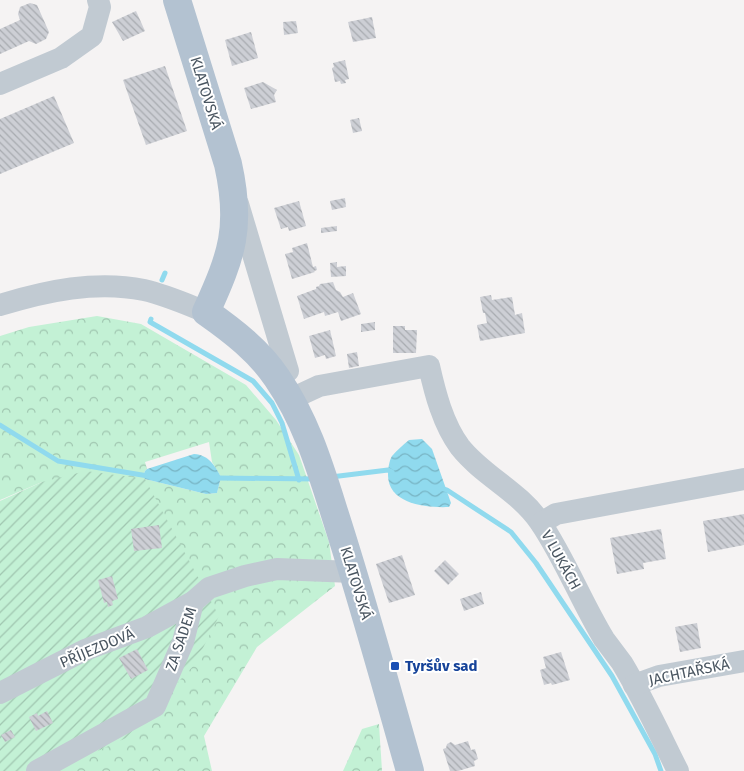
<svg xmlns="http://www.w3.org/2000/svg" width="744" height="771" viewBox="0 0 744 771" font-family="'Fira Sans',sans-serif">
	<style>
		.forest { fill: url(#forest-crowns); fill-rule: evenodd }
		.garden { fill: url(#garden-furrows) }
		.water { fill: url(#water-waves) }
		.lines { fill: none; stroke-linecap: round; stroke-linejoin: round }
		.stream { stroke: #90daee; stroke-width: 5 }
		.building { fill: url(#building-back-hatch) }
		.minor { stroke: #c1cad2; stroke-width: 22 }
		.major { stroke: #b3c2d1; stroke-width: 28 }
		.transit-dot { fill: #1a4fb4; stroke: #fff; stroke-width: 2 }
		.labels { text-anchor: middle; stroke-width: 4; stroke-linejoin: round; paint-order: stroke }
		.street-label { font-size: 15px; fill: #4a5661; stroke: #fff }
		.transit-label { font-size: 15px; font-weight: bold; fill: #164399; stroke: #fff; text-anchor: start }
	</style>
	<defs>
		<pattern id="forest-crowns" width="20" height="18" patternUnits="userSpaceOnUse" patternTransform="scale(1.25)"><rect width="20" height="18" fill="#c3f1d5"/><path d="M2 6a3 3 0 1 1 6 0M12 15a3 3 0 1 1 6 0" fill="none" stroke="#a0c6b0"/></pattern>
		<pattern id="garden-furrows" width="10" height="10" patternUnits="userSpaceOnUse" patternTransform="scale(1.25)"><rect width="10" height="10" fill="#c3f1d5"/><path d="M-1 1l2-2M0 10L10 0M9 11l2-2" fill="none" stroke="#a0c6b0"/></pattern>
		<pattern id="water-waves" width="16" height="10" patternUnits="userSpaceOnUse" patternTransform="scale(1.25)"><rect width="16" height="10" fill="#90daee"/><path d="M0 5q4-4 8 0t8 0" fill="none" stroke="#78b4c4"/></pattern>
		<pattern id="building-back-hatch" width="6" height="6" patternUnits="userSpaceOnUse" patternTransform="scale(1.25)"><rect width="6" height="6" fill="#cdcfd5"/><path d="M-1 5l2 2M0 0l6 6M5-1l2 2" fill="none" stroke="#a8abb0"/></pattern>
	</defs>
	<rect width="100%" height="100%" fill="#f5f3f3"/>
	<!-- forest -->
	<g class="forest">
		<path d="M97 316 141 324 246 385 276 420 299 455 329 542 335 586 257 647 204 736 212 771H54L42 482 0 500V336L29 327ZM209 442 212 462 221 477 217 493 206 494 145 479 143 476 145 471 147 469 145 462Z"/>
		<path d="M379 724 382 771H343L362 729Z"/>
	</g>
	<!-- garden -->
	<path class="garden" d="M86 471 145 479 219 616 195 664 126 738 54 771H0V501L42 482Z"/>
	<!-- water -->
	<g class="water">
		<path d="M422 439 432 449 451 503 449 507C426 508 388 504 388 475 388 469 389 461 392 456 397 450 403 445 409 440Z"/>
		<path d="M194 454C209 455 215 466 221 477L217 493 206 494 145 479 143 476 145 471 147 469Z"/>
	</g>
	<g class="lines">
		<!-- stream -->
		<g class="stream">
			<path d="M162 280 165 273"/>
			<path d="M151 319 150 322 253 381 272 403 282 423 299 480"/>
			<path d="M0 425 58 461 148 476"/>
			<path d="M331 477 388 470 392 472"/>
			<path d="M217 478 316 479"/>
			<path d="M441 488 447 490 511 532 536 563 612 676 655 754 661 771"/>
		</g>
	</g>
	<!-- building -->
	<g class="building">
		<path d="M30 3 37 5 49 32 46 39 36 44 29 41 0 54V29L20 20 18 14 20 7Z"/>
		<path d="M136 11 145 31 123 41 112 22Z"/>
		<path d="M372 17 376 38 353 42 348 22Z"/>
		<path d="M296 21 298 33 284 35 283 22Z"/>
		<path d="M251 32 258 58 232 66 225 40Z"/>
		<path d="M345 60 349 79 345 80 346 83 341 84 340 81 335 82 332 68 334 67 333 63Z"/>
		<path d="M165 66 187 131 146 145 123 80Z"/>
		<path d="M263 82 277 90 274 95 276 102 251 109 244 88Z"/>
		<path d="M54 96 74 143 0 174V119Z"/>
		<path d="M359 118 362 131 353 133 350 120Z"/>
		<path d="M345 198 346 207 332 210 330 201Z"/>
		<path d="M299 201 306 226 289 231 288 227 281 229 274 208Z"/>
		<path d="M337 226V231L321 233V228Z"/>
		<path d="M307 243 313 267 316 266 317 270 314 271 315 272 292 279 285 254 293 252 292 248Z"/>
		<path d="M337 262V267L346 266V276L331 277 330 263Z"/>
		<path d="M333 282 336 290 340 292 343 297 353 293 361 314 341 321 338 312 325 316 324 312 304 319 297 296 316 289V287L319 286 320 284Z"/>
		<path d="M491 295 492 300 512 297 515 315 522 313 525 333 480 341 477 325 487 323 485 313H483L480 297Z"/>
		<path d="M375 322V330L361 332V324Z"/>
		<path d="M393 326H405V330H417L416 353H393Z"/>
		<path d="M330 330 336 356 326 359 325 355 315 358 309 336Z"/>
		<path d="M357 352 359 366 349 368 347 354Z"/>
		<path d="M744 514V545L708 552 703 521Z"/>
		<path d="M159 525 162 548 134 551 131 529Z"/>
		<path d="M661 529 666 559 643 563 644 569 617 574 610 538Z"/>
		<path d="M402 555 415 595 389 603 376 564Z"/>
		<path d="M445 560 459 574 448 585 434 571Z"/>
		<path d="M112 576 118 599 112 601 113 605 108 607 107 602 104 603 98 580Z"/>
		<path d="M481 592 484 604 464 611 460 599Z"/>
		<path d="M697 623 701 648 680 652 675 627Z"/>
		<path d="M137 649 148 670 131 679 119 658Z"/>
		<path d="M561 652 570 680 552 685 551 683 544 685 540 670 546 668 543 657Z"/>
		<path d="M47 711 53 723 36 731 29 717 37 713 38 716Z"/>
		<path d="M11 730 15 737 5 742 1 735Z"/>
		<path d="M468 741 471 750 475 749 478 759 474 761 475 766 458 771H450L443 749 446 748 447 744 451 742 455 745Z"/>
	</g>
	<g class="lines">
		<!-- minor -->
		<g class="minor">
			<path d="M0 84 61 58 92 36 100 7 98 0"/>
			<path d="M238 204 288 371"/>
			<path d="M0 305C46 291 96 280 144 290 166 295 186 304 206 312"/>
			<path d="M291 399 319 386 429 366C435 393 443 424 460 447 483 476 519 491 540 522 565 559 581 601 604 639 610 647 616 655 622 663 643 698 660 735 678 771"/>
			<path d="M541 523 556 514 744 479"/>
			<path d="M634 685 659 676 744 661"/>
			<path d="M0 693 85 650 147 627 193 602"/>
			<path d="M37 771 155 706 183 642 193 602 209 588 245 576 277 569 353 572"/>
		</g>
		<!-- major -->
		<path class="major" d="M177 0 228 164C242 227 232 255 206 312 233 331 259 351 277 378 308 423 322 474 338 524 364 606 387 689 410 771"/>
	</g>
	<!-- markers -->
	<rect class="transit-dot" x="390" y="661" width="10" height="10" rx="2.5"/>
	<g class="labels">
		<!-- street labels -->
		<g class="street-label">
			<text transform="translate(206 93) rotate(73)" y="5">KLATOVSKÁ</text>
			<text transform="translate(561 560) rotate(61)" y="5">V LUKÁCH</text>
			<text transform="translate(356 583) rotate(73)" y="5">KLATOVSKÁ</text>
			<text transform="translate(181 639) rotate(-71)" y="5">ZA SADEM</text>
			<text transform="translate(97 648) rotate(-23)" y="5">PŘÍJEZDOVÁ</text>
			<text transform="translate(689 672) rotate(-12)" y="5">JACHTAŘSKÁ</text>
		</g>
		<!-- transit labels -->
		<g class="transit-label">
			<text x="405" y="671">Tyršův sad</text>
		</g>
	</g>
</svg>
